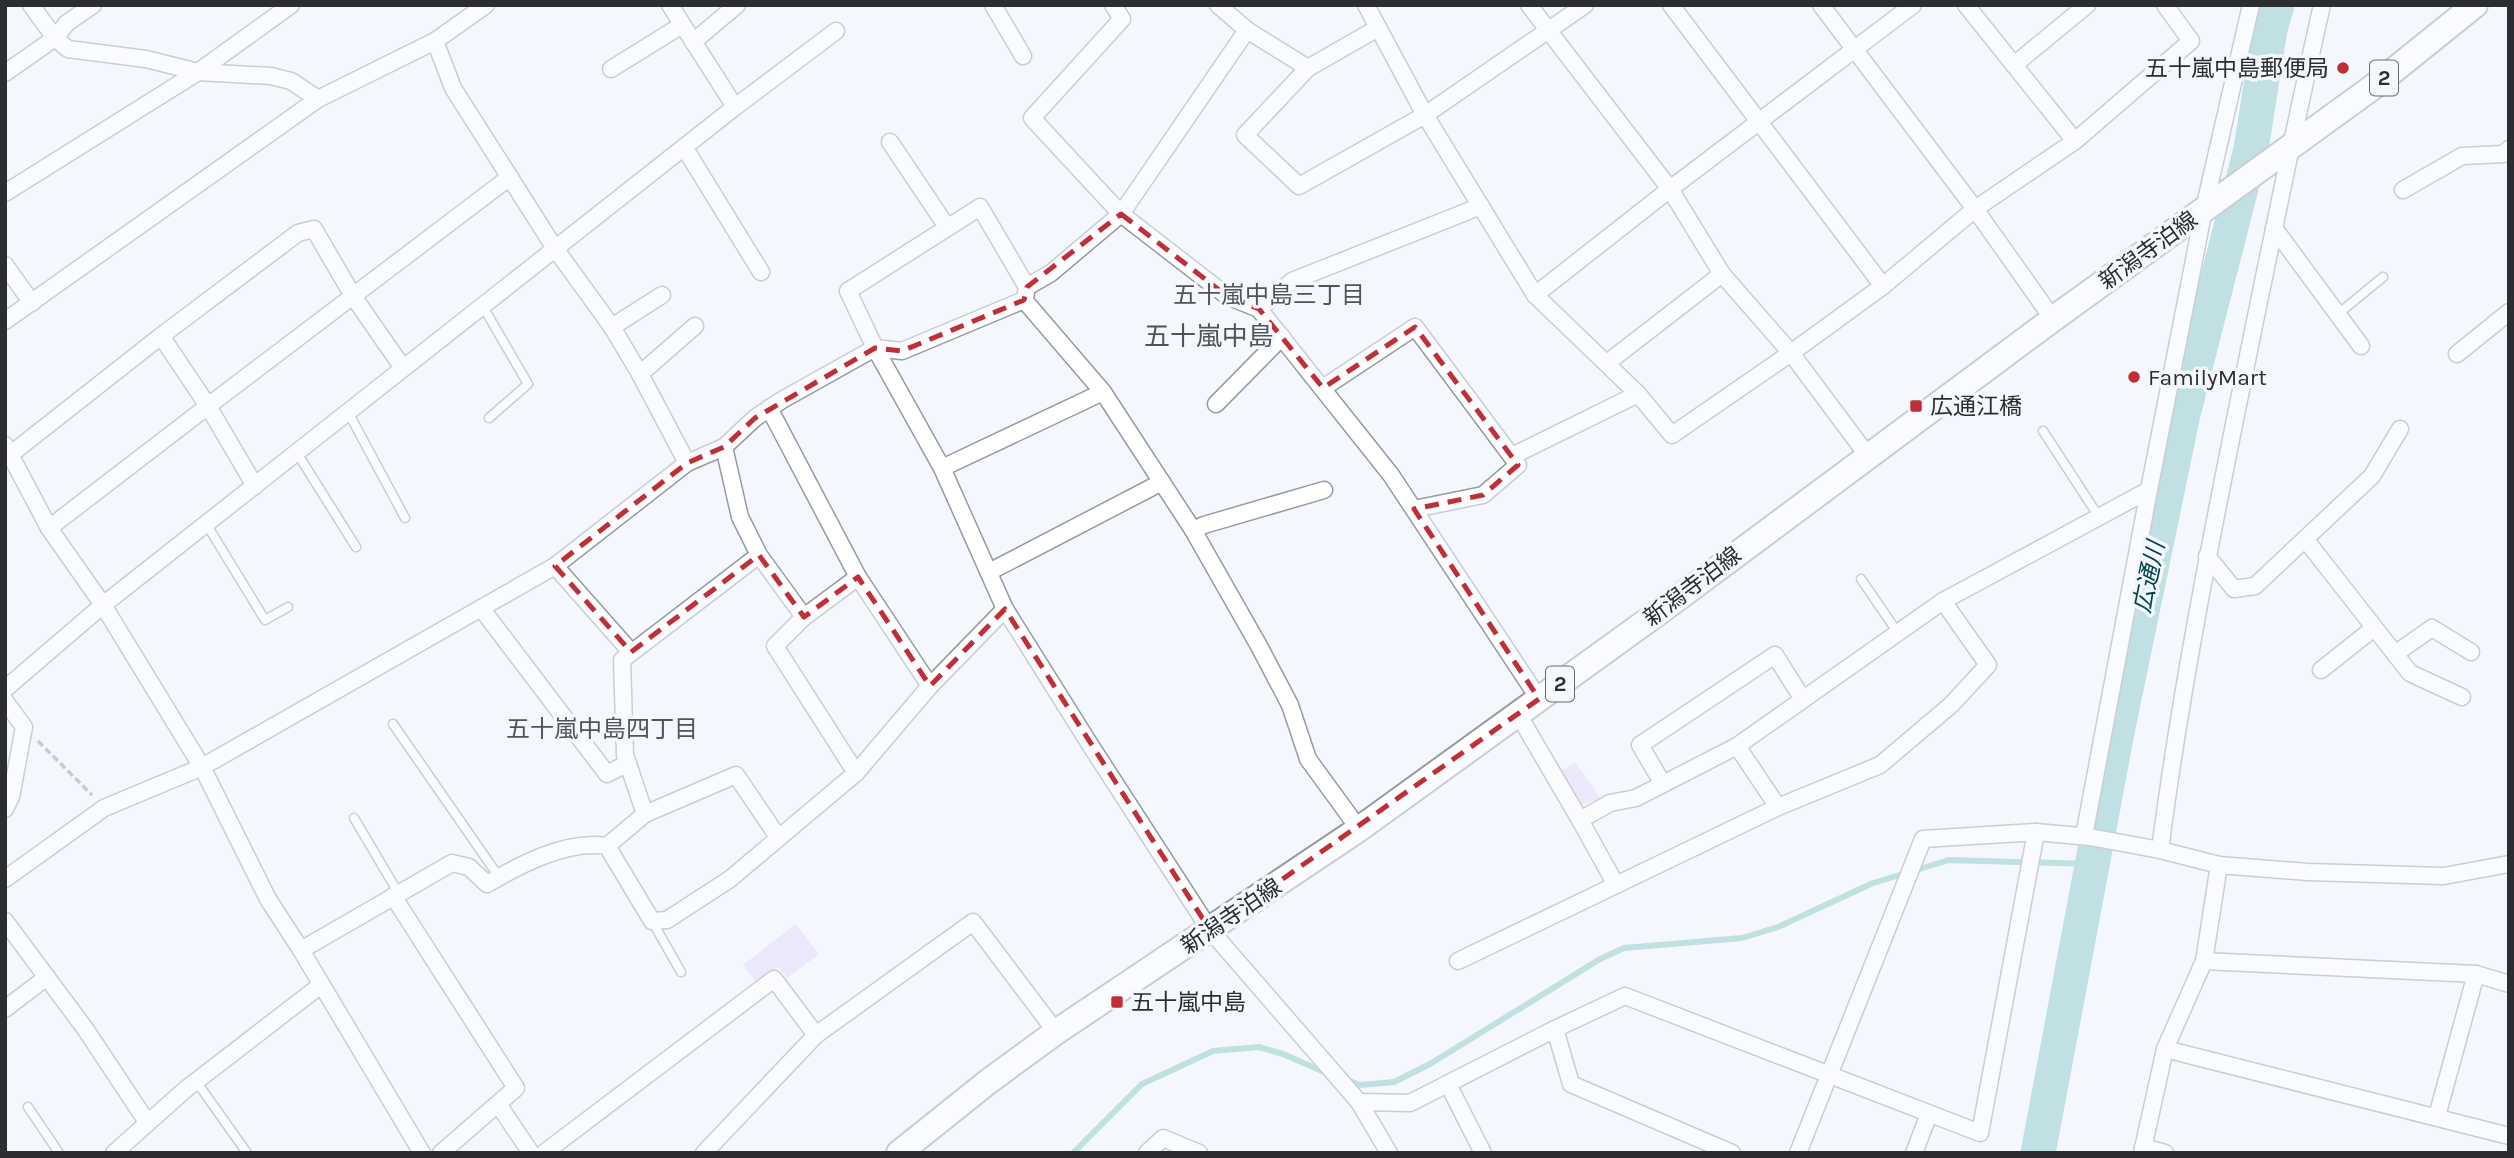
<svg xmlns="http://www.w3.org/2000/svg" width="2514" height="1158" viewBox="0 0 2514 1158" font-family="Karla,'Noto Sans JP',sans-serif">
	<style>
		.green { fill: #e2d2f8 }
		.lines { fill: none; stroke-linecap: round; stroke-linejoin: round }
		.stream { stroke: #80c3c6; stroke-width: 6 }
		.river { stroke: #80c3c6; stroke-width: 35 }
		.service-casing { stroke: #969ba1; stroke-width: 11 }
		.minor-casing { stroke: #969ba1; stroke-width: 19 }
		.primary-casing { stroke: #969ba1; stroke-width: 28 }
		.path { stroke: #93969b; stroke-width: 3.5; stroke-dasharray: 7 3.5; stroke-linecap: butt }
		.service { stroke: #fff; stroke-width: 8 }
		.minor { stroke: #fff; stroke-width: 16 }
		.primary { stroke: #fff; stroke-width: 24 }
		.marked { fill: none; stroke: #bf2f35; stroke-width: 5; stroke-dasharray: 14 9; stroke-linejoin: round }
		.poi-dot { fill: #bf2f35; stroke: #f4f8fe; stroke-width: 2.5 }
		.labels { text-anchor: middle; stroke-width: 7; stroke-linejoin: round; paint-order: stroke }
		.shield { fill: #f4f8fe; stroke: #676a6e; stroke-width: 2 }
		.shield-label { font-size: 21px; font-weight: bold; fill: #2b2d30 }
		.poi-label { font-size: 23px; fill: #2b2d30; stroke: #f4f8fe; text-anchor: start }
		.street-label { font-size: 23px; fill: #2b2d30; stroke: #f4f8fe }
		.neighbourhood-label { font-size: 24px; fill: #50545a; stroke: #f4f8fe }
		.water-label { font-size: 24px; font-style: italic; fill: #024447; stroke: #f4f8fe }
		.quarter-label { font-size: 26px; fill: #50545a; stroke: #f4f8fe }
	</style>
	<rect width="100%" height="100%" fill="#f4f8fe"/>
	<!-- green -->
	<g class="green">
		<path d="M1575 762 1600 798 1582 805 1570 795 1558 773Z"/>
		<path d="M796 924 819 954 787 978 779 968 758 984 743 965Z"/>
	</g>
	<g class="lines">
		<!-- stream -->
		<g class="stream">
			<path d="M1344 1079 1360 1085 1394 1082 1430 1064 1600 959 1624 948 1742 938 1778 927 1873 883 1949 860 2092 864"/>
			<path d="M1073 1153 1142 1084 1213 1051 1259 1047 1283 1054 1331 1075"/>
		</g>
		<!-- river -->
		<path class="river" d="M2038 1153 2118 727 2183 414 2251 149 2270 29 2277 5"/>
		<defs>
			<g id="service">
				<path d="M482 305 528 384 489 418"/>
				<path d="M2338 314 2383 277"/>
				<path d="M348 412 405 518"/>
				<path d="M2043 431 2099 517"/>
				<path d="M297 453 356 547"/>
				<path d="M207 525 265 620 288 607"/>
				<path d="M1861 579 1898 633"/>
				<path d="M393 724 499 877"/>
				<path d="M354 818 399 894"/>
				<path d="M652 921 681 972"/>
				<path d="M196 1081 247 1153"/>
				<path d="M28 1107 59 1153"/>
			</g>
			<g id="minor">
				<path d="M31 5 55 38 68 49 146 59 198 72 271 76 291 81 318 99"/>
				<path d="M993 5 1023 56"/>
				<path d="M1113 5 1122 19 1032 118 1121 214 1227 296 1259 309 1292 281 1481 206"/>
				<path d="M1218 5 1247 30 1308 68 1245 135 1299 186 1425 115 1585 5"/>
				<path d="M1366 5 1425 115 1535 295 1638 394 1672 435 1791 353 1883 286 1975 209 2075 141 1966 5"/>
				<path d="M1529 5 1670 189 1722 274 1607 363"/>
				<path d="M1671 5 1883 286"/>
				<path d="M1821 5 1975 209 2053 319"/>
				<path d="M435 41 453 88 554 247 612 327 640 374 687 463"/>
				<path d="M693 42 737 5"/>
				<path d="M2014 65 2087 5"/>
				<path d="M1308 68 1378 28"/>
				<path d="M611 69 682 25"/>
				<path d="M5 73 55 38 67 23 93 5"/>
				<path d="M735 107 836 31"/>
				<path d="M2075 141 2191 41 2165 5"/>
				<path d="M890 142 947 227"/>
				<path d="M684 147 761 272"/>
				<path d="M2403 190 2462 156 2503 154 2509 149"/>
				<path d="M5 193 198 72 291 5"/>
				<path d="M2274 228 2361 346"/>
				<path d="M5 265 32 303"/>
				<path d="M1722 274 1791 353 1868 456"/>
				<path d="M1027 287 980 207 848 291 875 348 942 468 1005 609 1089 743 1210 930 1359 1102 1389 1153"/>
				<path d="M1535 295 1670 189 1913 5"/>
				<path d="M1025 298 1027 287 1051 273 1121 214 1247 30"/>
				<path d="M1024 300 1103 392 1193 530 1259 646 1290 705 1308 759 1359 829"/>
				<path d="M1259 309 1391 475 1539 699"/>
				<path d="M5 321 318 99 435 41 486 5"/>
				<path d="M612 327 662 295"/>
				<path d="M161 336 298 233 314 229 353 296 208 406 255 486"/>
				<path d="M2457 354 2509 312"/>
				<path d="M403 368 353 296 510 177"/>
				<path d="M640 374 695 326"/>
				<path d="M1323 388 1415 327 1518 465 1483 495 1414 509"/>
				<path d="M1216 404 1282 337"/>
				<path d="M769 408 858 577 930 686"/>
				<path d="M5 445 49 528 103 605 202 767 268 899 301 950 422 1153"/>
				<path d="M724 447 740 517 759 555 804 617 775 646 856 773"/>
				<path d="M11 454 161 336 208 406 49 528"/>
				<path d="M1512 456 1638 394"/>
				<path d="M942 468 1103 392"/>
				<path d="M2149 490 2204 209 2251 5"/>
				<path d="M1193 530 1204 525 1324 490"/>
				<path d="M2305 539 2410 673 2462 697"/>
				<path d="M2207 556 2234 589 2255 586 2372 476 2400 429"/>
				<path d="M555 566 631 652"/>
				<path d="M989 572 1162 482"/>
				<path d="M481 608 607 774 628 763"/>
				<path d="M804 617 858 577"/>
				<path d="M2395 654 2432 628 2471 652"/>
				<path d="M2321 670 2374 628"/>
				<path d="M5 689 103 605 735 107 670 5"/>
				<path d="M5 701 24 727 11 797 5 809"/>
				<path d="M1518 714 1580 820 1610 803 1636 798 1737 746 1943 601 2149 490 2084 836"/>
				<path d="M1737 746 1778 807 1880 765 1951 705 1988 665 1943 601"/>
				<path d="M1663 784 1640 745 1775 655 1802 698"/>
				<path d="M645 814 736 775 778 837"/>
				<path d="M1580 820 1616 885 1778 807"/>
				<path d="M607 846 645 814 625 755 622 660 759 555"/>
				<path d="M2160 850C2180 695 2210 543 2241 390 2267 262 2293 133 2322 5"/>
				<path d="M5 879 104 808 202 767 555 566 687 463 724 447 755 418 782 400 875 348 902 351 1024 300"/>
				<path d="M393 896 516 1088 441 1153"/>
				<path d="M5 921 86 1030 147 1122"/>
				<path d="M301 950 452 863 469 867 487 884C521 864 567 840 607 846L652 921 667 920 730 879 856 773 930 686 1005 609"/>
				<path d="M1458 961 1616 885"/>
				<path d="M2204 961 2476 974 2509 984"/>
				<path d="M5 1009 47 977"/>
				<path d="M1555 1029 1571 1084 1732 1153"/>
				<path d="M816 1035 973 922 1056 1032"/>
				<path d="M2165 1049 2509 1136"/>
				<path d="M1448 1084 1483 1153"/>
				<path d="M1359 1102 1410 1103 1555 1029 1625 996 1980 1133 2036 832"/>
				<path d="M498 1104 531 1153"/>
				<path d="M2437 1116 2476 974"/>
				<path d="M2143 1147 2165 1153"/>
				<path d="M114 1153 186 1089 321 985"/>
				<path d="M544 1153 774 979 816 1035 704 1153"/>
				<path d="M1147 1153 1163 1138 1199 1153"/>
				<path d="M1798 1153 1923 839 2036 832 2090 837 2160 850 2219 865 2308 872 2444 876 2509 864"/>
				<path d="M1914 1153 1929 1114"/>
				<path d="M2142 1153 2165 1049 2204 961 2219 865"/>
			</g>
			<path id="primary" d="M899 1153 989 1081 1056 1032 1359 829 1662 610 2053 319 2373 87 2475 5"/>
		</defs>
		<!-- service casing -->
		<use href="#service" class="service-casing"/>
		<!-- minor casing -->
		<use href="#minor" class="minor-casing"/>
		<!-- primary casing -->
		<use href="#primary" class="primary-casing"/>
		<!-- path -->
		<path class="path" d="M38 741 92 795"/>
		<!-- service -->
		<use href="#service" class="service"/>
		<!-- minor -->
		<use href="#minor" class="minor"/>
		<!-- primary -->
		<use href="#primary" class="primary"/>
	</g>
	<!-- marked area -->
	<path d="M0 0H2514V1158H0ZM1121 214 1227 296 1259 309 1323 388 1415 327 1518 465 1483 495 1414 509 1539 699 1210 930 1005 609 930 686 858 577 804 617 759 555 631 652 555 566 687 463 724 447 755 418 875 348 902 351 1024 300 1027 287Z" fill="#f4f8fe" fill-opacity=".55" fill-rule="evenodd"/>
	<path class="marked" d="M1121 214 1227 296 1259 309 1323 388 1415 327 1518 465 1483 495 1414 509 1539 699 1210 930 1005 609 930 686 858 577 804 617 759 555 631 652 555 566 687 463 724 447 755 418 875 348 902 351 1024 300 1027 287Z"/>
	<!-- markers -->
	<g class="poi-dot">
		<circle cx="2343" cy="68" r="7"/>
		<circle cx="2134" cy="377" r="7"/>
		<rect x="1909" y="399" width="14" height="14" rx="3.5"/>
		<rect x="1110" y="995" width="14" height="14" rx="3.5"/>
	</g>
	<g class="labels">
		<!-- shield labels -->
		<g class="shield">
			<rect x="2370" y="60.5" width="28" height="35" rx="5"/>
			<rect x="1546" y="666.5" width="28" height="35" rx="5"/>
		</g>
		<g class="shield-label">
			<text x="2384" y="85">2</text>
			<text x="1560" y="691">2</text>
		</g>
		<!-- poi labels -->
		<g class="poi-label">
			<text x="2329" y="76" text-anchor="end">五十嵐中島郵便局</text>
			<text x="2148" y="385">FamilyMart</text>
			<text x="1930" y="414">広通江橋</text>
			<text x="1131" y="1010">五十嵐中島</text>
		</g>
		<!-- street labels -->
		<g class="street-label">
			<text transform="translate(2148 250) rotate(-36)" y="8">新潟寺泊線</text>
			<text transform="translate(1692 586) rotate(-37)" y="8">新潟寺泊線</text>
			<text transform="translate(1231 916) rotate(-34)" y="8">新潟寺泊線</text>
		</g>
		<!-- neighbourhood labels -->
		<g class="neighbourhood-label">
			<text x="1269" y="303">五十嵐中島三丁目</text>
			<text x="602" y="737">五十嵐中島四丁目</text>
		</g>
		<!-- water labels -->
		<g class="water-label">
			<text transform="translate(2149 577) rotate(-78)" y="8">広通川</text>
		</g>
		<!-- quarter labels -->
		<g class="quarter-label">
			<text x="1209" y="345">五十嵐中島</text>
		</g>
	</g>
	<!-- border -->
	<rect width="2514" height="1158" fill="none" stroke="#2b2d30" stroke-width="14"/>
</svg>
